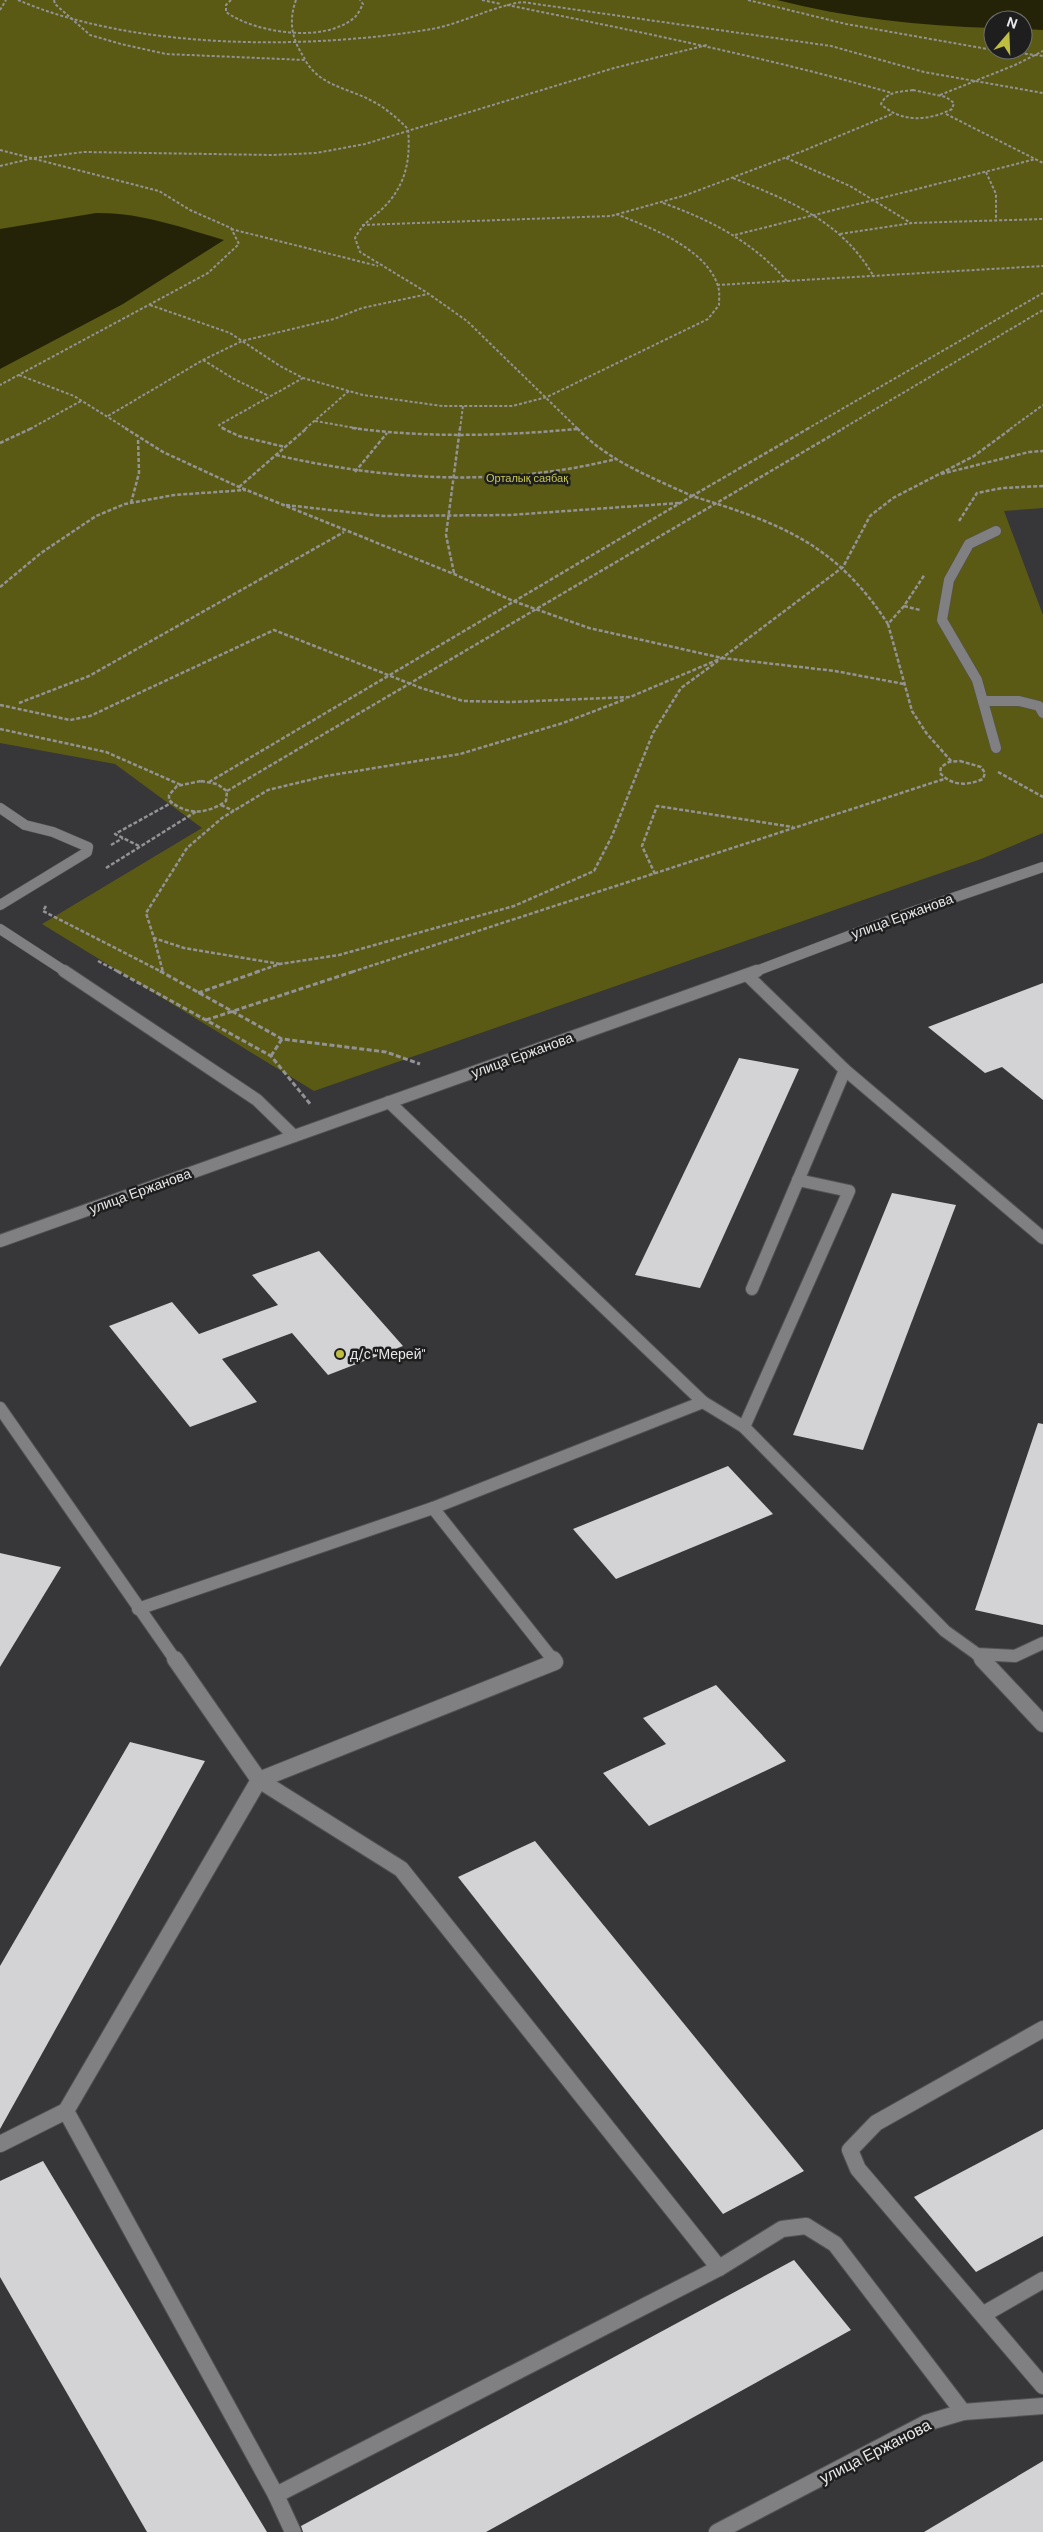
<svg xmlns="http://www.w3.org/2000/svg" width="1043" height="2532" viewBox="0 0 1043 2532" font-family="'DM Sans',sans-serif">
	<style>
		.green { fill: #5a5a15; fill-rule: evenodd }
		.water { fill: #242307 }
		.building { fill: #d3d3d6 }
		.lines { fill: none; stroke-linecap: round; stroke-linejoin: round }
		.minor-far2-casing { stroke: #535355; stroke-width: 11 }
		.minor-far1-casing { stroke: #535355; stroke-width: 14 }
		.minor-casing { stroke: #535355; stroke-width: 18 }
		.path-far2 { stroke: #939295; stroke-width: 2; stroke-dasharray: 3 2; stroke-linecap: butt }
		.path-far1 { stroke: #939295; stroke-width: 2.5; stroke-dasharray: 4 2; stroke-linecap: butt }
		.path { stroke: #939295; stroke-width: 3; stroke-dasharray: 5 2.5; stroke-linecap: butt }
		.minor-far2 { stroke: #808083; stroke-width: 10 }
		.minor-far1 { stroke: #808083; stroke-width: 12 }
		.minor { stroke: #808083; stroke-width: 16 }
		.poi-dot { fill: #bfbe41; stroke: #1e1e1f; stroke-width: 2 }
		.labels { text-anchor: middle; stroke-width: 5; stroke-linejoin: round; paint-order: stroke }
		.far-park-label { font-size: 11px; fill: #cac94f; stroke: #1e1e1f }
		.street-label { font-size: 14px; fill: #e8e8ea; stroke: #1e1e1f }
		.poi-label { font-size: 14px; fill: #e8e8ea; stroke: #1e1e1f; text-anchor: start }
		.near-street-label { font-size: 16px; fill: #e8e8ea; stroke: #1e1e1f }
	</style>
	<rect width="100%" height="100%" fill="#373639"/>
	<!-- green -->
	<path class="green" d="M0 0H1043V508L1004 511 1043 615V833L981 859 314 1091 42 924 202 828 115 764 0 743ZM993 20H1023V50H993Z"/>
	<!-- water -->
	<g class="water">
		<path d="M777 0H1043V30L1023 29V20H993V28C921 26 847 18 777 0Z"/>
		<path d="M96 213C140 212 183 228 224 240L123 304 0 369V229Z"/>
	</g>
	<!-- building -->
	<g class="building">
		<path d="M1043 983V1100L1002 1067 985 1073 928 1027Z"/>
		<path d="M739 1058 799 1069 700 1288 635 1275Z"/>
		<path d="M892 1193 956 1205 863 1450 793 1435Z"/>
		<path d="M319 1251 403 1346 328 1375 292 1333 222 1359 257 1402 190 1427 109 1326 172 1302 199 1334 278 1305 252 1275Z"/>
		<path d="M1038 1423 1043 1424V1625L975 1610Z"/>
		<path d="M728 1466 773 1514 616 1579 573 1529Z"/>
		<path d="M0 1553 61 1567 0 1667Z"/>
		<path d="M716 1685 786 1761 649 1826 603 1773 666 1744 643 1718Z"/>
		<path d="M130 1742 205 1761 0 2129V1966Z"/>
		<path d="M535 1841 804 2171 723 2214 458 1877Z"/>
		<path d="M1043 2129V2236L976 2272 914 2197Z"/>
		<path d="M43 2161 267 2532H147L0 2277V2181Z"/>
		<path d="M794 2260 851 2330 486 2532H303L301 2526Z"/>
		<path d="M1043 2461V2532H924Z"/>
	</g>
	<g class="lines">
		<defs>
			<g id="minor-far2">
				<path d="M996 531 969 544 949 580 942 620 977 680 996 748"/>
				<path d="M983 701H1019L1039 706 1043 713"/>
				<path d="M0 808 25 825 53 832 88 847 87 852 0 905"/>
				<path d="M0 929 66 972"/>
				<path d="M754 972 909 913 1043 867"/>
			</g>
			<g id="minor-far1">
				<path d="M64 971 257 1100 294 1136"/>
				<path d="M747 975 845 1070 1043 1238"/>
				<path d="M389 1102 703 1402 744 1427 945 1631 977 1654 1015 1656 1043 1643"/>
				<path d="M0 1241 757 971"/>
				<path d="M752 1289 845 1070"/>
				<path d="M0 1408 176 1661"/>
				<path d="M744 1427 849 1191 798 1180"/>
				<path d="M433 1508 554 1661"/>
				<path d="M138 1609 433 1508 703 1402"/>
				<path d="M977 1654 983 1661"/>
			</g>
			<g id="minor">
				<path d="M175 1659 259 1780 66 2111 276 2495 293 2532"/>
				<path d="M982 1659 1043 1724"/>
				<path d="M259 1780 401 1869 719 2268 276 2495"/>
				<path d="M259 1780 555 1662 553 1659"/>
				<path d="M1043 2029 876 2123 850 2150 858 2169 1043 2386"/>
				<path d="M0 2144 66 2111"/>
				<path d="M719 2268 782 2229 806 2226 835 2244 963 2412"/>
				<path d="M984 2314 1043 2280"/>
				<path d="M717 2532 926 2423 963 2412 1043 2406"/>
			</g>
		</defs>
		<!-- minor-far2 casing -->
		<use href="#minor-far2" class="minor-far2-casing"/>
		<!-- minor-far1 casing -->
		<use href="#minor-far1" class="minor-far1-casing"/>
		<!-- minor casing -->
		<use href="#minor" class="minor-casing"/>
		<!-- path-far2 -->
		<g class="path-far2">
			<path d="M18 0C134 50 308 50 432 29 463 23 491 7 522 2L831 46 924 72 1043 93"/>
			<path d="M54 0 55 4 90 35 121 44 166 54 305 60C321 87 347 87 374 102 387 109 398 119 408 129 411 162 405 188 380 211 372 218 364 223 358 233L355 238 360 252 426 292 467 321 578 429"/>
			<path d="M231 0 226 5V12C255 33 325 44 355 17 358 14 361 8 363 4L360 0"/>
			<path d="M296 0C288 22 292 40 305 59"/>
			<path d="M482 0 501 4"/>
			<path d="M748 0 846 24 993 50"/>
			<path d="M507 5C636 31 765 57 892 93"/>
			<path d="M0 10 6 0"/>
			<path d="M995 50 1043 56"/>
			<path d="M913 90 946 97 954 103 952 109C929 121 901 123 881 104 887 91 900 92 913 90Z"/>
			<path d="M940 95 1015 65 1043 51"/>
			<path d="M946 114 1043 163"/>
			<path d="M0 150 159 191 190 210 231 228 239 244 208 273 0 385"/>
			<path d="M786 158 850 186 911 223"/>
			<path d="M0 166 34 158 84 152 273 155 316 153 365 144 614 68 707 45"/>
			<path d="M986 172 996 194V220"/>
			<path d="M733 178C790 201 842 221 874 277"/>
			<path d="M663 203C711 220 753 242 787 281"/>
			<path d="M362 225 611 216 686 195 803 151 892 114"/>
			<path d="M231 229 378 266"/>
			<path d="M840 234 912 223 1043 219"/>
			<path d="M735 235 1036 159"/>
			<path d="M717 285 1043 266"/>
			<path d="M150 305 230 333 280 366 303 378 363 395 442 406H512L547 397 708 319 719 305C719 299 720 292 718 286 706 248 649 227 616 214"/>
			<path d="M203 360 234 379 269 396"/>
			<path d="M19 375 74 396 127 429"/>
			<path d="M108 416 203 360 242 341 334 319 362 308 428 294"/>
			<path d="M315 421 361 429"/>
			<path d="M30 429 81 401"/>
			<path d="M224 429 219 425 303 378"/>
			<path d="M305 429 349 391"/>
			<path d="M460 429 463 406"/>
			<path d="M574 429H577"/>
			<path d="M807 429 1043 293"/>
			<path d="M842 429 1043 310"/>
			<path d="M1010 429 1043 405"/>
		</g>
		<!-- path-far1 -->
		<g class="path-far1">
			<path d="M125 428 163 452 239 487 454 574 513 601 589 628 722 658 835 671 904 684"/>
			<path d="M222 428 239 436 285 447"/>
			<path d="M352 428C427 438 501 436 577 429"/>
			<path d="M577 428C608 461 651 477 692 496"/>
			<path d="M809 428 692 496C780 523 836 544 888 624L904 606 925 574"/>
			<path d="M0 443 32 428"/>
			<path d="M276 455C389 481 503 487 616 459"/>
			<path d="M355 472 387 433"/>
			<path d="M941 474 1029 452 1043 451"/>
			<path d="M239 487 307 428"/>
			<path d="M131 503 139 473 138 438"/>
			<path d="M286 505 383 516 510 515 679 503"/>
			<path d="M959 521 977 493 1002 488 1043 486"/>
			<path d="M454 573 446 535 460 428"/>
			<path d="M0 587 41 553 96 516 125 504 174 495 246 490"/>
			<path d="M904 606 920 610"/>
			<path d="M888 624 912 711 927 734 952 762"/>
			<path d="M19 703 89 676 344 532"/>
			<path d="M0 705 70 720 90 716 274 630 421 688 463 701 511 702 630 697 722 658 843 567 870 516 893 498 974 456 1012 428"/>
			<path d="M0 729 106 752 181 785"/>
			<path d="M960 761 981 767 985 773 983 779C967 786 952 786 940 773L941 767 949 762Z"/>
			<path d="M998 772 1043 797"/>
			<path d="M201 781 217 784 227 791 226 801C208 814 186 816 169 800V795L177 786Z"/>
			<path d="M209 782 692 496"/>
			<path d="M227 791 844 428"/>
			<path d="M221 805 234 811"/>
			<path d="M111 845 123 838"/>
			<path d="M139 846 115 834 171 803"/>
			<path d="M106 868 197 811"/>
			<path d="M655 874 642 846 657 806 793 827"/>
			<path d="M46 906 43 911 162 972"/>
			<path d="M154 938 163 972"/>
			<path d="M98 961 119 972"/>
			<path d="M280 964 184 948 154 938 146 913 187 848 222 818 268 790 326 776 460 754 563 723 626 699"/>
			<path d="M256 972 280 964 339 955 514 906 594 871 612 836 653 733 681 688 718 661"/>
			<path d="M352 972 944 779"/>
		</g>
		<!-- path -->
		<g class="path">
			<path d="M117 971 271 1056 311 1105"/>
			<path d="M160 971 282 1039 386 1052 420 1064"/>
			<path d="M198 993 260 971"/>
			<path d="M206 1020 355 971"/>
			<path d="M271 1056 282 1039"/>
		</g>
		<!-- minor-far2 -->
		<use href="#minor-far2" class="minor-far2"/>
		<!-- minor-far1 -->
		<use href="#minor-far1" class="minor-far1"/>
		<!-- minor -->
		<use href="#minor" class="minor"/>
	</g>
	<!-- markers -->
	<circle class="poi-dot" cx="340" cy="1354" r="5"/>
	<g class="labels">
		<!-- far-park labels -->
		<g class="far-park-label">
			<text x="527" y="482">Орталық саябақ</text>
		</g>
		<!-- street labels -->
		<g class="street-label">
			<text transform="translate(902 916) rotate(-20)" y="5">улица Ержанова</text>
			<text transform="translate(522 1055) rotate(-20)" y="5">улица Ержанова</text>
			<text transform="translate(140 1191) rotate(-20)" y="5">улица Ержанова</text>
		</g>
		<!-- poi labels -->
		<g class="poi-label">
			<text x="350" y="1359">д/с "Мерей"</text>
		</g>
		<!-- near-street labels -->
		<g class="near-street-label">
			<text transform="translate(875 2451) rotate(-27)" y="6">улица Ержанова</text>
		</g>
	</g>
	<!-- north arrow -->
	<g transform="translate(1008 35) rotate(19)"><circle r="24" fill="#1e1e1f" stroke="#6f6f70"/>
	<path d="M0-4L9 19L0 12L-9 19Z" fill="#bfbe41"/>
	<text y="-8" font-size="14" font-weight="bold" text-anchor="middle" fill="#e8e8ea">N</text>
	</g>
</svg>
